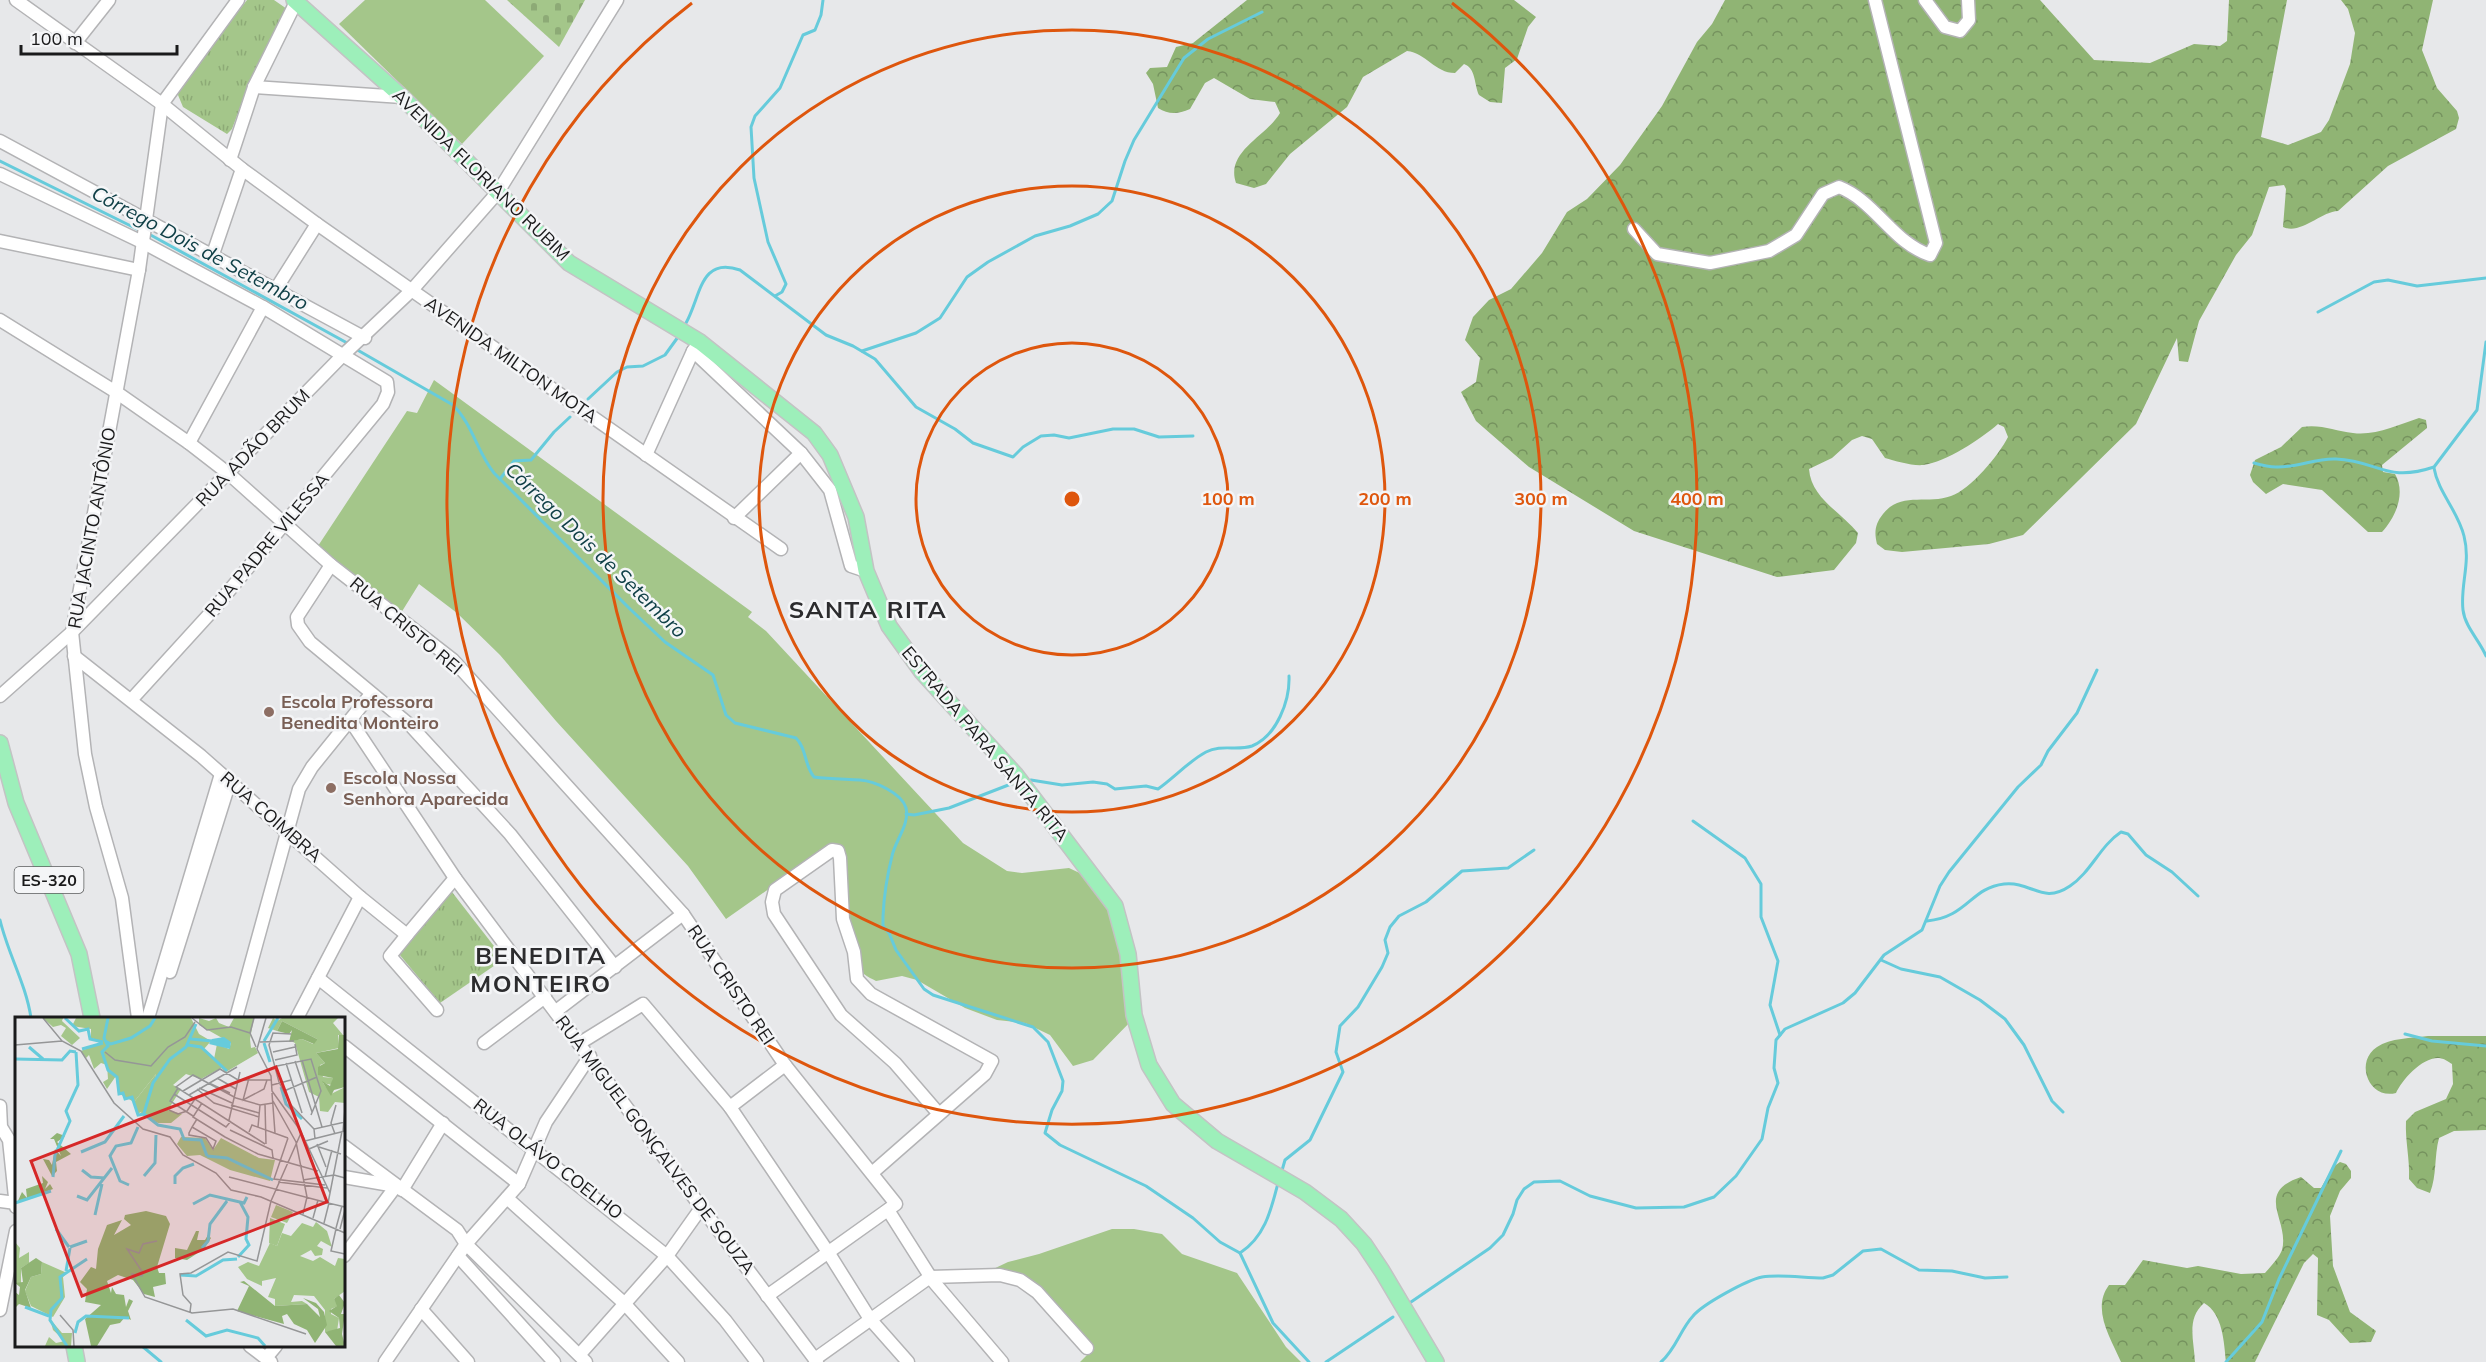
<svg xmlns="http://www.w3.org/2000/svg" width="2486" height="1362" viewBox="0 0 2486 1362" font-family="Mulish,sans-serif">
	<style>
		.grass { fill: #a4c68a }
		.forest { fill: url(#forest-crowns) }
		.cemetery { fill: url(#cemetery-stones) }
		.park { fill: url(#park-tufts) }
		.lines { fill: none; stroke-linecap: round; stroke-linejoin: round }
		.stream { stroke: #66cbdb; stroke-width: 3 }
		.minor-casing { stroke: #b3b3b5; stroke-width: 15 }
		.major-casing { stroke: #c3c3c4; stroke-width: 18 }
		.minor { stroke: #fff; stroke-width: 12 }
		.major { stroke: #9defba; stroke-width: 15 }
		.ring { fill: none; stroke: #de560d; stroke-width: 3 }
		.education-dot { fill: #8d6e63; stroke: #f4f5f7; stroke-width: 2 }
		.labels { text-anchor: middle; stroke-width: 5; stroke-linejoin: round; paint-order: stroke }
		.shield { fill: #f4f5f7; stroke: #5b5c5d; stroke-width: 1.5 }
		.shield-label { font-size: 16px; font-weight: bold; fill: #1a1a1b }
		.street-label { font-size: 18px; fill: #1a1a1b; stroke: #f4f5f7 }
		.education-label { font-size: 18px; font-weight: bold; fill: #785e54; stroke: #f4f5f7; text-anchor: start }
		.water-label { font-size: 20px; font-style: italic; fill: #104047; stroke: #f4f5f7 }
		.district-label { font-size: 24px; font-weight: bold; letter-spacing: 1.5px; fill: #2c2c2e; stroke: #f4f5f7 }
		.inset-river { fill: none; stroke: #66cbdb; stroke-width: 3 }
		.inset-road { fill: none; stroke: #959697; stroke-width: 1.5 }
		.view { fill: #d62828; fill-opacity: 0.15; stroke: #d62828; stroke-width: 3 }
		.inset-edge { fill: none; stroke: #1a1a1b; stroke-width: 3 }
		.centre { fill: #de560d; stroke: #f4f5f7; stroke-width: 3 }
		.ring-label { font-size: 18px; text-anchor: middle; font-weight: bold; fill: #de560d; stroke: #f4f5f7; stroke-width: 5; stroke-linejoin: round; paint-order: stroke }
	</style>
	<defs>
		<pattern id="forest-crowns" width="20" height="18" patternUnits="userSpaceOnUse" patternTransform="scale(1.5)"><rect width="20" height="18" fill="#90b474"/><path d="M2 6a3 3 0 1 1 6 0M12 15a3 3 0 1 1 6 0" fill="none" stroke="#75925e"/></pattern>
		<pattern id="cemetery-stones" width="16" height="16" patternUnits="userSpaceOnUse" patternTransform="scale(1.5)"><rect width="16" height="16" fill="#a4c68a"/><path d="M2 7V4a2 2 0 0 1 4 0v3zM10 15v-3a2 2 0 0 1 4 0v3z" fill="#8daa76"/></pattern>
		<pattern id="park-tufts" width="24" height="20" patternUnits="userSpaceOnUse" patternTransform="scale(1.5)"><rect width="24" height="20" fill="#a4c68a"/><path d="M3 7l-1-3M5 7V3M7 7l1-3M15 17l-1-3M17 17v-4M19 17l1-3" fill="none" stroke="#8daa76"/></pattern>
	</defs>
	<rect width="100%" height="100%" fill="#e7e8ea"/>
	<!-- grass -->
	<g class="grass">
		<path d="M365 0H485L544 56 462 144 339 24Z"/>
		<path d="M434 380 752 612 748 617 766 631 963 843 1007 871 1022 873 1069 868 1086 876 1111 908 1136 1016 1093 1060 1073 1066 1050 1035 1025 1023 997 1020 965 1008 917 980 902 976 876 981C873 979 867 977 864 974 843 953 842 880 841 851L833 844 726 919 688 866 556 721 500 655 457 613 419 584 401 613 318 546 407 411 417 413Z"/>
		<path d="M1112 1229H1134L1162 1234 1182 1254 1237 1273 1286 1347 1301 1362H1080L1094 1348 1091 1345 1023 1288 986 1277 987 1272 1008 1262 1039 1254Z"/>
	</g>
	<!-- forest -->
	<g class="forest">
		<path d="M1247 0H1514L1536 17 1528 27 1517 59 1505 68 1502 103 1490 102 1479 95C1474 84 1476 68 1464 64L1455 73C1435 73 1426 53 1407 51L1363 77 1347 107 1290 154 1266 184 1254 188 1236 183C1225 151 1267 136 1280 113L1275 102 1250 99 1214 78 1205 83 1190 109C1178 114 1169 115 1158 108L1153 84 1146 73 1150 68 1167 67 1176 47 1193 43Z"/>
		<path d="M1725 0H2040L2094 60 2150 63 2194 44 2220 46 2227 41 2229 0H2287L2261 137 2288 145 2321 132 2329 120 2350 64 2355 33 2348 9 2341 0H2433L2422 50 2437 88 2457 111 2459 118 2456 129 2388 166 2338 211C2320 212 2301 235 2283 227L2286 189 2284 185 2269 187 2252 235 2236 255 2199 321 2188 362 2179 361 2177 338 2136 424 2023 535 1989 544 1902 552 1885 550 1877 544C1874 532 1875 524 1883 514 1901 491 1927 505 1951 496 1970 490 1999 455 2008 437L2004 427 1998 424C1981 439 1946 462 1923 465 1912 466 1895 461 1885 458L1872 439 1862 436 1852 440 1832 458 1809 469C1811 498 1841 512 1858 533L1856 543 1834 570 1777 577 1634 531 1529 467 1476 421 1461 392 1476 382 1480 358 1465 340 1473 317 1489 300 1511 289 1542 253 1567 212 1587 199 1620 165 1662 106 1697 42 1712 24Z"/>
		<path d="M2419 418 2426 420 2427 428 2382 465 2383 472 2395 474C2406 493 2396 517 2382 532H2368L2322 490 2283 484 2266 494 2253 482 2250 475 2255 460 2281 447 2302 427C2321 424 2335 431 2353 433 2375 436 2398 425 2419 418Z"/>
		<path d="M2428 1036H2486V1130L2454 1131 2439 1138C2434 1157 2437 1175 2430 1193L2417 1188 2409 1179C2410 1159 2405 1141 2406 1121L2415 1112 2446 1099 2453 1084 2452 1064C2449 1062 2443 1058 2439 1058 2422 1057 2402 1080 2396 1093 2369 1100 2354 1062 2377 1047 2390 1038 2412 1038 2428 1036Z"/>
		<path d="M2340 1162 2346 1164 2351 1171V1178L2340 1191 2330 1216 2333 1266 2350 1312 2376 1331 2371 1342 2350 1343 2329 1320 2317 1315 2318 1258 2313 1254 2304 1263 2255 1362H2226C2224 1342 2223 1314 2204 1303 2186 1319 2194 1340 2195 1362H2121C2111 1339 2091 1309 2109 1285H2125L2143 1260 2187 1268 2198 1266 2241 1274 2265 1273C2271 1266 2279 1258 2282 1250 2290 1220 2253 1193 2301 1177L2314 1188H2321L2333 1167Z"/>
	</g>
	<!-- cemetery -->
	<path class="cemetery" d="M507 0H585L559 47Z"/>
	<!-- park -->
	<g class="park">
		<path d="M247 0H274L287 9 249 84 232 129 227 134 183 107 178 95 180 87Z"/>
		<path d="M452 892 504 959 440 1003 399 954Z"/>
	</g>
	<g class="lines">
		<!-- stream -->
		<g class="stream">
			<path d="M0 161 141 231"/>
			<path d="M147 233 349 344"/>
			<path d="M775 296 782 292 786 284 768 242 754 178 751 127 755 116 780 88 803 35 815 30 821 15 823 0"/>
			<path d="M2318 312 2374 282 2388 280 2417 286 2486 278"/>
			<path d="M686 323C701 296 700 256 740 270L826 335 853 346 875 359 916 407 955 429 973 443 1013 457 1023 447 1041 436 1054 435 1069 438 1113 429H1134L1159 437 1193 436"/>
			<path d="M354 348 453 405C473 425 477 452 494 473L630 609 665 642 713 675 726 715 735 723 796 738C807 749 804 765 814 777 830 779 844 779 860 780 874 781 902 793 906 808 910 824 895 841 892 856 887 876 884 895 883 916V926L889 933 896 950 924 989 933 995 1033 1027 1048 1042 1063 1081 1062 1091 1052 1110 1045 1133 1060 1145 1146 1186 1193 1218 1220 1242 1240 1253 1273 1323 1309 1362"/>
			<path d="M862 351 916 333 940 318 967 277 988 262 1035 236 1070 226 1098 214 1112 201 1125 161 1134 140 1184 58 1208 39 1262 12"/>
			<path d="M588 399 617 372 627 367 643 366 665 355 678 337"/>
			<path d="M2254 463C2261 465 2269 467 2276 467 2297 468 2315 458 2336 459 2379 461 2386 483 2434 467L2477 410 2486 342"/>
			<path d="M2434 468C2438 492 2458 511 2464 536 2471 563 2460 585 2463 610 2465 627 2480 641 2486 656"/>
			<path d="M500 479 514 461 531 460 554 432 570 417"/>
			<path d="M1031 780 1062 785 1093 782 1107 784 1115 789 1146 786 1158 789C1175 777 1189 761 1206 752 1221 744 1237 751 1252 746 1277 736 1290 700 1289 676"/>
			<path d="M906 814 914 815 949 808 1011 784"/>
			<path d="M1693 821 1745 858 1761 884V917L1778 961 1770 1005 1780 1035"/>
			<path d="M0 920C8 954 26 984 31 1018"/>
			<path d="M1927 921C1968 917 1970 888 2004 884 2032 881 2042 905 2070 886 2091 872 2100 846 2121 832L2128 834 2146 855 2172 872 2198 896"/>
			<path d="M1881 960 1901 969 1940 977 1980 1000 2005 1019 2024 1045 2052 1101 2063 1112"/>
			<path d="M2405 1034 2432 1041 2486 1046"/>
			<path d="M1281 1174 1285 1160 1310 1140 1343 1072 1336 1052 1340 1026 1358 1007 1382 967 1388 953 1385 940 1390 927 1399 916 1426 902 1462 871 1508 868 1534 850"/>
			<path d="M1240 1253C1265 1237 1271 1210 1278 1183"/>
			<path d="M1411 1302 1490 1248 1503 1235 1513 1214 1517 1200 1524 1189 1534 1182 1560 1181 1590 1196 1636 1208 1684 1207 1714 1197 1736 1176 1762 1139 1768 1108 1778 1083 1774 1068 1776 1040 1785 1029 1843 1003 1855 993 1884 955 1922 930 1940 886 1949 872 2018 787 2041 765 2048 751 2077 713 2097 670"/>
			<path d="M142 1346 161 1362"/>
			<path d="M1326 1362 1393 1317"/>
			<path d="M1661 1362C1676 1349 1680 1330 1693 1316 1703 1304 1747 1280 1762 1277 1781 1274 1804 1278 1823 1278L1833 1275 1863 1251 1881 1249 1919 1270 1952 1271 1985 1278 2007 1277"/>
			<path d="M2226 1362 2262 1322 2279 1279 2341 1151"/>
		</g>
		<defs>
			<g id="minor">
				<path d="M16 0 162 104 242 169 317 224 781 549"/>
				<path d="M1925 0 1945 27 1960 31 1969 20 1968 0"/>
				<path d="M75 43 109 0"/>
				<path d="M254 87 402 97"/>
				<path d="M0 141 365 338"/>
				<path d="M230 160 254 87 296 2"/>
				<path d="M0 174 142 242 263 307 387 382 388 392 383 404 214 609 132 699"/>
				<path d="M1634 229 1657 254 1710 263 1769 251 1796 235 1823 194 1839 187C1875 201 1893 243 1930 255L1936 243 1875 0"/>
				<path d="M0 241 139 270"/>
				<path d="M213 254 242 169"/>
				<path d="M276 289 317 224"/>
				<path d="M0 320 116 392 189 443 229 474 331 565 453 660 683 914 785 1065 896 1204 767 1296"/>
				<path d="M700 342 693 351 801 453 830 490 851 566 866 571"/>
				<path d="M189 443 263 307"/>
				<path d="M646 455 693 351"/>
				<path d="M734 518 801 453"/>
				<path d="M331 565 297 617 298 625 310 642 410 725 510 834 615 967"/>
				<path d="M74 656 201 756 360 897 407 935 455 878"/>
				<path d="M0 696 72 632 342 356 412 290 498 192 617 0"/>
				<path d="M350 720 455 878 817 1362"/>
				<path d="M407 935 390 956 437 1010"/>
				<path d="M170 972 230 781"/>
				<path d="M318 978 667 1256 725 1320 757 1362"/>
				<path d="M556 1011 683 914"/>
				<path d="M138 1018 122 898 96 807 85 754 72 632 139 270 162 104 238 0"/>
				<path d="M148 1018 221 774"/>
				<path d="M236 1018 299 789 312 767 371 694"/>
				<path d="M297 1018 360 897"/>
				<path d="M484 1043 545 997"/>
				<path d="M580 1043 643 1004 730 1107 828 1252 870 1319 908 1362"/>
				<path d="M344 1046 519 1184"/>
				<path d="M0 1106 1 1127 9 1140 16 1207"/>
				<path d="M730 1107 785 1065"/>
				<path d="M344 1146 457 1230 466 1244 586 1362"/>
				<path d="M872 1173 985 1074 992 1061 871 994 857 979 854 952 843 919 840 858 838 851 832 850 775 890 772 902 774 914 841 1015 895 1063 939 1114"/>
				<path d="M344 1177 396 1186 344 1256"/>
				<path d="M402 1190 443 1123"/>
				<path d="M507 1198 624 1303 678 1362"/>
				<path d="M0 1201 16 1203"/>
				<path d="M888 1210 933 1281 1002 1362"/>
				<path d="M458 1256 554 1362"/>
				<path d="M421 1309 468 1362"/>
				<path d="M0 1310 16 1231"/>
				<path d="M250 1346 271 1362"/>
				<path d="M580 1354 667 1256 701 1208"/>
				<path d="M266 1358 276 1346"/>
				<path d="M815 1359 930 1277 1000 1275 1020 1280 1037 1292 1087 1348"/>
				<path d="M385 1362 466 1244 519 1184 546 1122 590 1056"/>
			</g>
			<g id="major">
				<path d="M294 0 402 97 569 263 700 342 814 433 830 455 856 517 866 571 889 626 922 672 1015 774 1115 906 1128 954 1134 1015 1149 1065 1173 1104 1217 1141 1305 1192 1341 1219 1364 1244 1382 1271 1436 1362"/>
				<path d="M0 743 16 803 79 954 92 1018"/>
				<path d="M74 1346 77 1362"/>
			</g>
		</defs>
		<!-- minor casing -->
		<use href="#minor" class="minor-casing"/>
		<!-- major casing -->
		<use href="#major" class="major-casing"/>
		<!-- minor -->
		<use href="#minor" class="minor"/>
		<!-- major -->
		<use href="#major" class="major"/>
	</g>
	<!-- distance rings -->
	<g class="ring">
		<circle cx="1072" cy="499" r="156"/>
		<circle cx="1072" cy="499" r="313"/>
		<circle cx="1072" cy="499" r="469"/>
		<path d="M1452 3A625 625 0 1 1 692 3"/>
	</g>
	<!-- markers -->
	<g class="education-dot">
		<circle cx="269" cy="712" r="6"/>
		<circle cx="331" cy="788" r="6"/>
	</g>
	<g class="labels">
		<!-- shield labels -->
		<rect class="shield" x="14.5" y="867" width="69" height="26" rx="4.5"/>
		<g class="shield-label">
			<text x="49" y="886">ES-320</text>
		</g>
		<!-- street labels -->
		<g class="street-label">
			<text transform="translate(481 175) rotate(44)" y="6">AVENIDA FLORIANO RUBIM</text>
			<text transform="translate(511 360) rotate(35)" y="6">AVENIDA MILTON MOTA</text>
			<text transform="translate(253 448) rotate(-46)" y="6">RUA ADÃO BRUM</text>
			<text transform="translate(92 528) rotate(-80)" y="6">RUA JACINTO ANTÔNIO</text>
			<text transform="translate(267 545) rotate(-50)" y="6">RUA PADRE VILESSA</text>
			<text transform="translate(406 626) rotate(40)" y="6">RUA CRISTO REI</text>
			<text transform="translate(985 744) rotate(50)" y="6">ESTRADA PARA SANTA RITA</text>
			<text transform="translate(271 817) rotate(41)" y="6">RUA COIMBRA</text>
			<text transform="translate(731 985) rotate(56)" y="6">RUA CRISTO REI</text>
			<text transform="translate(655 1145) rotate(53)" y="6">RUA MIGUEL GONÇALVES DE SOUZA</text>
			<text transform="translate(548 1159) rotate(38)" y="6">RUA OLÁVO COELHO</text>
		</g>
		<!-- education labels -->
		<g class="education-label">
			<text x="281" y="708">Escola Professora<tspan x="281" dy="21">Benedita Monteiro</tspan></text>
			<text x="343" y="784">Escola Nossa<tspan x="343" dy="21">Senhora Aparecida</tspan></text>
		</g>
		<!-- water labels -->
		<g class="water-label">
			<text transform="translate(200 248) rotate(28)" y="7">Córrego Dois de Setembro</text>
			<text transform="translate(596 550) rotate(44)" y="7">Córrego Dois de Setembro</text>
		</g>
		<!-- district labels -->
		<g class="district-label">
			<text x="868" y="618">SANTA RITA</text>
			<text x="541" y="964">BENEDITA<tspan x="541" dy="28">MONTEIRO</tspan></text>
		</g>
	</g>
	<!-- overview -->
	<g transform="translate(15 1017)">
		<rect width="330" height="330" fill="#e7e8ea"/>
		<path d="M28 1H48L47 4 65 21 57 28 46 19 51 11 46 8 38 10ZM61 1H176L184 17 196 24 189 32 199 42 202 27 214 32 216 26 184 8V1L194 4 201 1 204 6 214 10 219 1H239L235 22 236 31 240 30 243 36 211 55 206 51 186 62 171 57 158 68 166 72 153 93 167 97 156 106H143L125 97 133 86 141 57 119 85 103 76 101 59 92 72 88 65 93 62 92 48 86 46 79 52 74 38 71 41 66 34 88 25 76 21V12L57 9ZM258 1 262 4 267 1H323L318 6 328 18H323L324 31 301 36 310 46 305 48 308 60 318 61 317 68 308 66 316 77 330 70V86L320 85 313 95 305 94 304 80 294 75 280 26 276 24 287 22 298 27 302 22 267 4 262 14 253 11ZM166 120 190 121 198 133 206 121 244 141 260 143 255 164 215 153 185 138 172 139 162 127ZM261 188 278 195 272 206 256 200ZM301 205 312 214 317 230 306 224 302 229 308 232 307 238 300 239 296 233 285 239 298 244 305 240 320 249 323 241 330 242V274L319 282 323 289 316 292V297L324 301 322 314 310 315V293L299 279 279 278 276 285 287 284 292 287 260 289V282L253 280 261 261 247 264V269L232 262 223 250 233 245 244 249 255 226 262 229 267 216 276 219 287 206 298 210ZM0 225 5 231 4 241 14 235V246L6 251V266H0ZM27 245 52 256 48 260 50 280 38 300 16 289 10 274 16 260 26 257Z" fill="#a4c68a"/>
		<path d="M267 4 302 22V23L299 27 287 22 274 25 277 13 274 17 262 14ZM324 18H330V70L319 73 316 79 307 64 315 69 318 61 303 58V50L310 46 301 36 323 32ZM42 116 50 119 42 125 56 137 41 145 42 154 37 159 28 142 34 143 37 148 40 132 46 139 39 122H35ZM27 159 33 165 30 172 35 167 38 172 2 186 7 175 12 181 11 172 28 166ZM131 194 151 199 155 207 142 250 144 256H150L151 267 138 270 140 280 129 277 118 263 103 258 92 264 96 276 97 270 101 277 109 278 111 290 114 282 118 284 113 294 116 303 110 300 105 306 95 308 82 329H76L70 302 86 288 70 285 72 272 65 265 76 250 81 252 83 232 92 208 107 203 99 218 116 208 109 202 110 198ZM181 214H184L182 223H190L193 218 196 221 189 232 172 243 160 241V231L172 233ZM21 241 27 245 26 257 16 260 10 273 16 291 4 287 0 291V275L4 278 5 270 0 266 8 265 6 251ZM229 264 260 289 292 287 305 300 303 292 288 281 301 286 309 295 312 308 300 326 292 313 279 307 272 297 267 299 269 307 222 294 234 269 225 265ZM324 278 330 286 326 297H330L327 317 330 329H321L310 315 325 311 324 301 314 294 322 289 319 282Z" fill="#90b474"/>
		<path d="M141 57 133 92 122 97 119 85ZM35 302 47 316H57L56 329H30L34 320 41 326 50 324 38 313Z" fill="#a4c68a"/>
		<path d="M255 201 270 207 262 229 254 226Z" fill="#a4c68a"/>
		<path d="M209 20 216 25 215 32 194 27 197 22Z" fill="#66cbdb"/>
		<path class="inset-river" d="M50 1 64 14 73 12 75 22 88 25M93 1 89 21 93 29 87 35 93 53 102 60 104 77 108 76 110 82 117 80 123 98 129 97 143 108 165 112 169 122 186 123 192 139M176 22 197 24M90 24 96 27 116 21 135 9 140 1M249 24 263 1M249 26 255 45M173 28 186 30 212 54M14 30 28 42M67 32 88 26M0 42 47 43 55 34 61 35M266 70 271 87 287 102M129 96 138 66 155 42 171 30 181 7M66 135 90 125 109 99M192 139 212 141 258 163M67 153 76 160 90 161M129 159 140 146 141 118M38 160 40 138 55 104 51 94 63 68 61 35M160 167V159L168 151 179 147M114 168 105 164 95 139 101 129 116 126 123 110M62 179 72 183 97 151M0 186 36 174M178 187 195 178 229 186 232 180M80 198 87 167M41 212 54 230M55 230 72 224M187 231 193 224 195 207 212 184M223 240 234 228 231 222 233 200 225 185M51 254 55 231M165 258 181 259 208 243 222 242M10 290 34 299M171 303 191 319 212 313 243 321 250 329M60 316 63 305 71 299 114 301M52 329 35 303 36 293 47 281 45 260 72 242"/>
		<path class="inset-road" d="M28 1 47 24 66 34 99 86 128 112 155 120 168 138 201 156 216 173 246 180 330 216M177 1 192 13 216 10 235 16M239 1 235 16 241 30M251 1 242 32 256 59 257 74 285 113 315 176M276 17 258 16 254 28 264 65 276 88 299 112M245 25 279 24M0 28 47 24M90 35 100 43 136 49 153 30 170 20 180 5M258 35 280 30M260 43 282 38 280 27M287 43 307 110M280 44 297 95M271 46 287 96M262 49 296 42 306 74 296 98M202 61 221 72M234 61 228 83 249 72 252 63M194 66 215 76M257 68 276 63M163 71 155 84 178 99M184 71 217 86M182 72 199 86 244 100M168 74 205 52 223 63H256M269 74 302 60M257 76 260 116M159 77 211 110 216 104M174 78 222 50M258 84 281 125 292 180 288 197M187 86 178 100 210 120 243 137 303 154M250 87 251 127M216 88 244 96M154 93 163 97 172 94 180 82M214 103 225 55M177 110 201 124 198 132 191 121 174 118V116L177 110 182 102M243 110 245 88M215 113 257 133 258 141M328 114 330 92M234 115 237 108 273 121M320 117 316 106 321 88M273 121 259 162 310 168M300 122 299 112 330 105M290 124 330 114M250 127 161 70 178 58 221 81 245 88 258 86M302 127 311 150M304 130 326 137M294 132 313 124M214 160 313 186M310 160 317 133M288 163 319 158 330 161M263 165 312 171M315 176 327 114M315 176 313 186 330 190M298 201 303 183M309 206 314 186M321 211 327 189M321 212 316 234 330 237M325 212 330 193M142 224 128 227 124 236 112 232 128 256 127 259 117 257 130 280 177 296 218 292 291 317M175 295 176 287 168 278 165 257 176 256 213 235 242 244 256 184 286 116M45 298 58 313 59 329"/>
		<path class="view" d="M261 50 312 185 67 279 16 144Z"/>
		<rect width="330" height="330" class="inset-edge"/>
	</g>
	<circle cx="1072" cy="499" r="9" class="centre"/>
	<g class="ring-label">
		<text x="1228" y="505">100 m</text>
		<text x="1385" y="505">200 m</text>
		<text x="1541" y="505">300 m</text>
		<text x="1697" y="505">400 m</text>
	</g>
	<!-- scale -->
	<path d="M21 45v9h156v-9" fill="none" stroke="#1a1a1b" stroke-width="3"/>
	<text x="30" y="45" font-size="18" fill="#1a1a1b" stroke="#f4f5f7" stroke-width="4.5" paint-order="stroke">100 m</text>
</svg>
